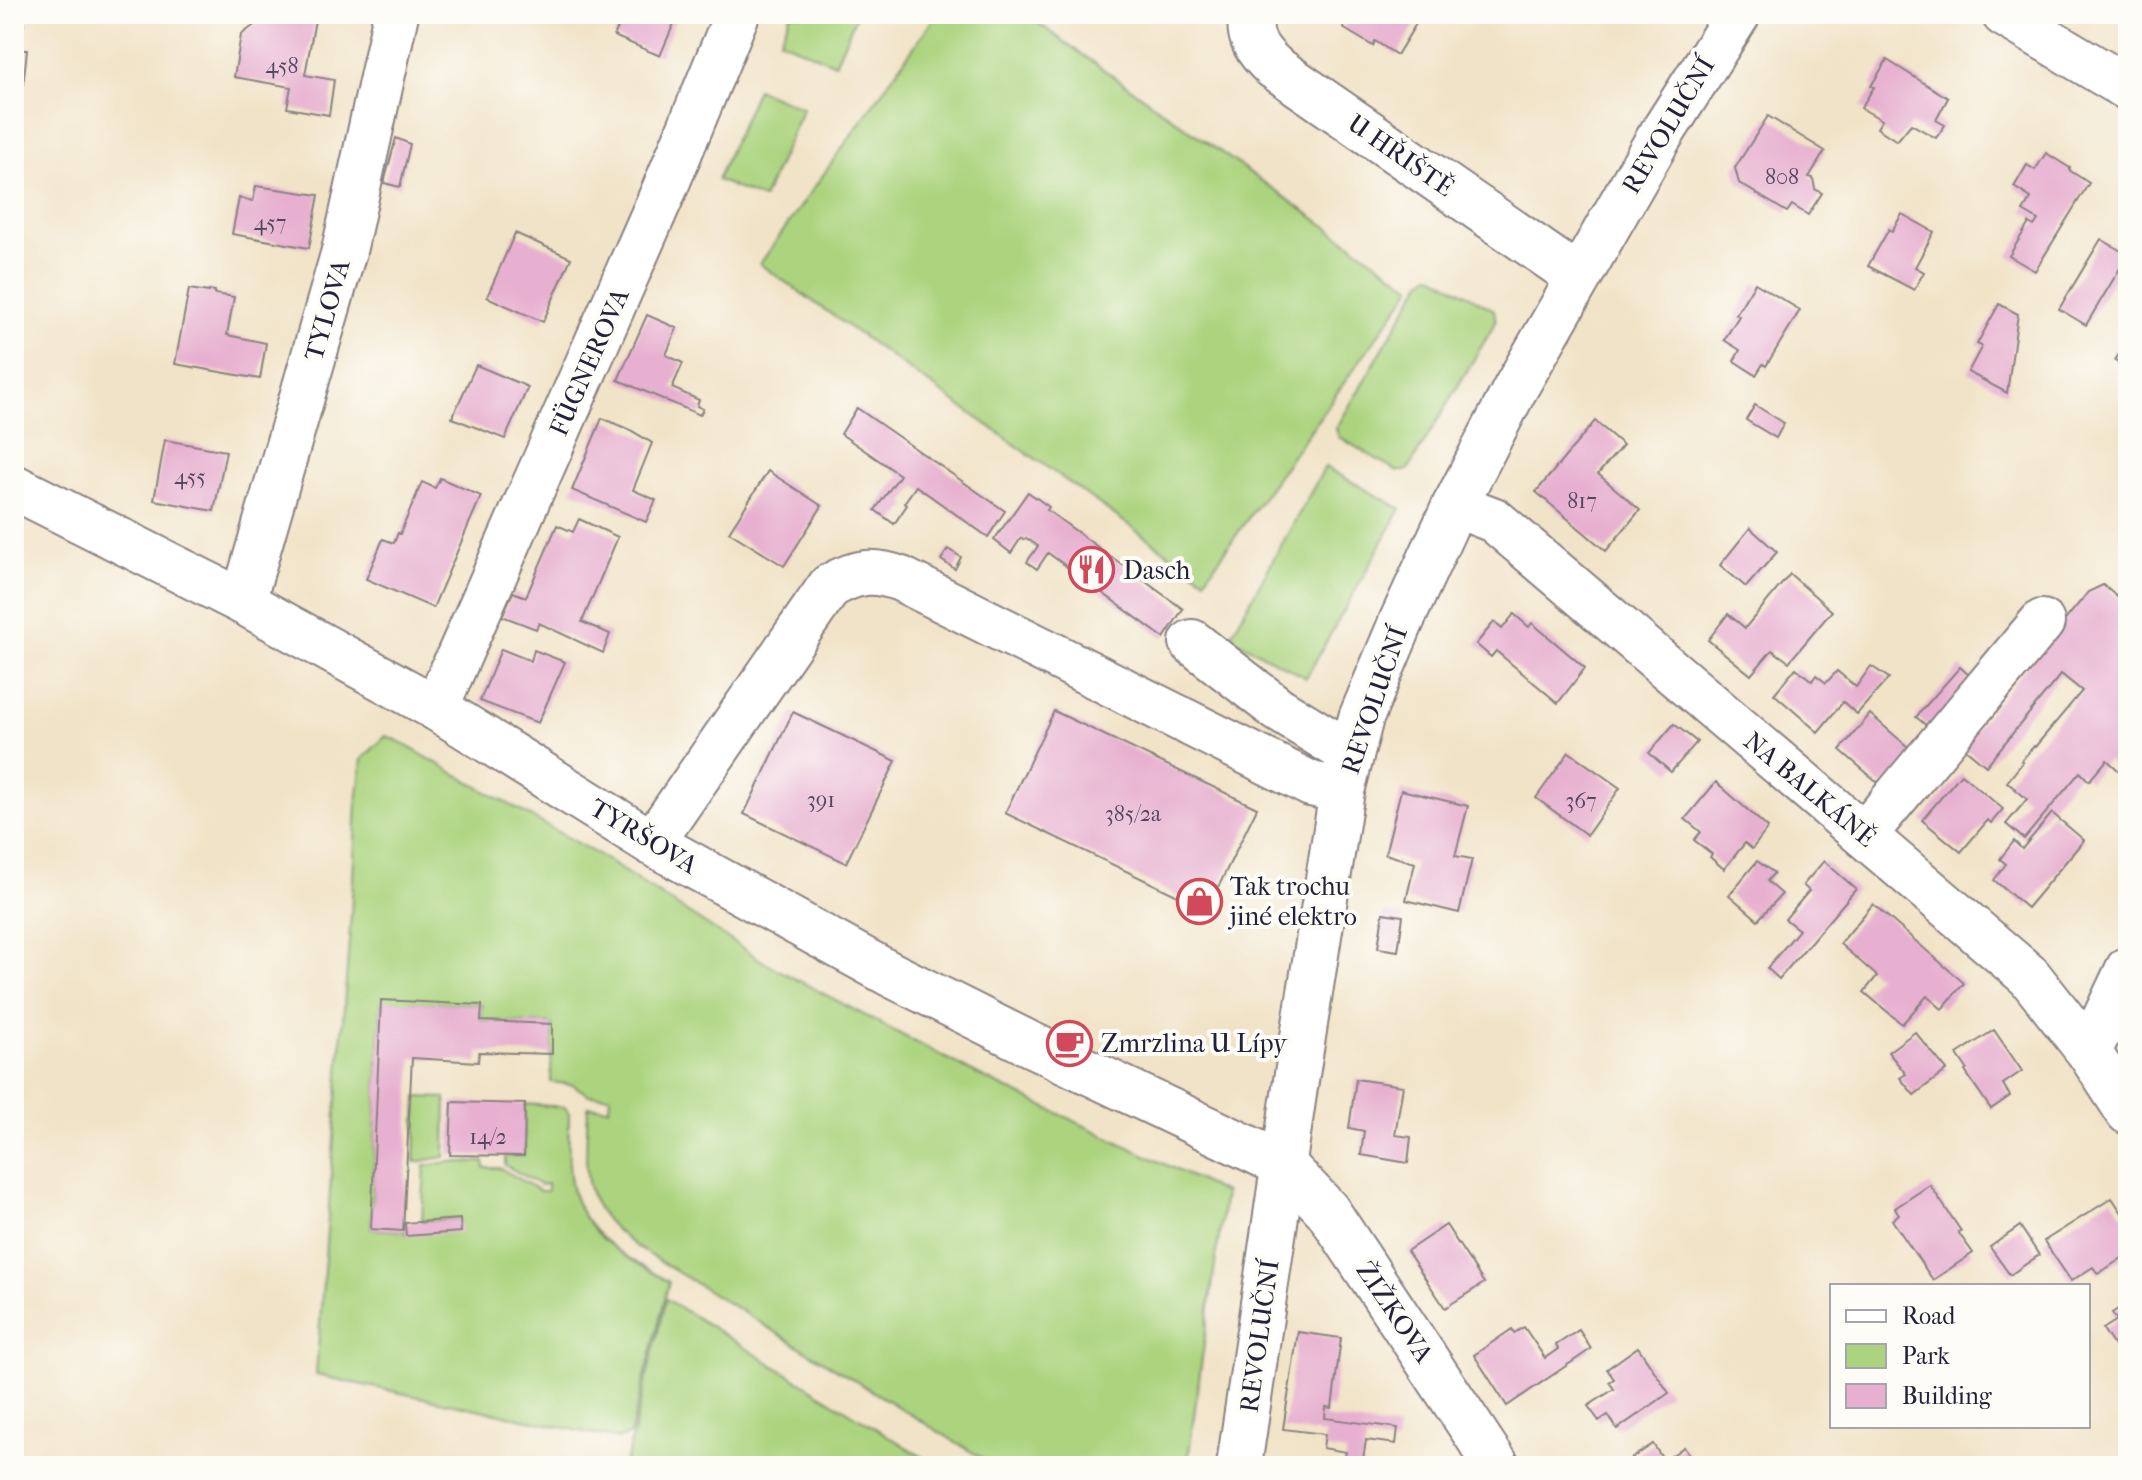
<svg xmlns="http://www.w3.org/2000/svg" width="2142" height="1480" viewBox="0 0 2142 1480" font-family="'IM FELL French Canon',serif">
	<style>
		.green { fill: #acd47f; stroke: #677b5d; stroke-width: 2 }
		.building { fill: #e7b0d0 }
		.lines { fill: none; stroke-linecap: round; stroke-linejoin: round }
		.minor-casing { stroke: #8a8281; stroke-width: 48 }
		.minor { stroke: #fff; stroke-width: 44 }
		.labels { text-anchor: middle; stroke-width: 8; stroke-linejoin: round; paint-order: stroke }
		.number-label { font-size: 22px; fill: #534660 }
		.street-label { font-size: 26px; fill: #22223b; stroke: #fdfcf7 }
		.poi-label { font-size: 26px; fill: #22223b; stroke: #fdfcf7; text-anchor: start }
	</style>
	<rect width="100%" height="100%" fill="#fdfcf7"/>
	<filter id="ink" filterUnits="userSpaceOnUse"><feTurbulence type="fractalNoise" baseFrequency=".0125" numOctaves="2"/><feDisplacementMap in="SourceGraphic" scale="16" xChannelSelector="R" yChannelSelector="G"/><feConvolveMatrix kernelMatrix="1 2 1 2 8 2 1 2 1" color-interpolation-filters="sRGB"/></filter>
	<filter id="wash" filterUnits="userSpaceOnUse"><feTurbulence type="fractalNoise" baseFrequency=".006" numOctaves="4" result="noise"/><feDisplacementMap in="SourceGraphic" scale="32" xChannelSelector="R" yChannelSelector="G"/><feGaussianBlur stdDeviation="1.8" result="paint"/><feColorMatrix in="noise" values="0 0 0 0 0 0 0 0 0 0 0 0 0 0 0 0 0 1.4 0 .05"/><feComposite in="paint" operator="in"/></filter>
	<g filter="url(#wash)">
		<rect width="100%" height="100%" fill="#f1e3c7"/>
		<!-- green -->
		<g class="green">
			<path d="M791 14H857L835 64 780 40Z"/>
			<path d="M937 14H1025L1412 287 1205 579 760 264Z"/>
			<path d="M757 89 803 108 763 199 717 180Z"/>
			<path d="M1430 275 1435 276 1494 310 1496 322 1409 468 1405 471H1397L1339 437 1336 429 1423 280Z"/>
			<path d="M1325 467 1401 509 1306 678 1230 637Z"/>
			<path d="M386 736 396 740 600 856 767 964 978 1075 1225 1193 1187 1466H995L638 1248C576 1203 586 1175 588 1106L609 1108 610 1096 589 1095 573 1085 551 1082 552 1024 481 1021 482 1005 381 1001 371 1229 405 1231 406 1235 460 1219 422 1221 425 1166 449 1162H484L485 1168H500L540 1191H547V1184L540 1185 505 1165V1156H524L525 1104 565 1107 569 1113C569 1136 567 1160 571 1183 580 1235 627 1257 669 1282L630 1435 618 1439 316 1375 351 915 357 802 362 759Z"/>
			<path d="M417 1097 446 1098 445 1157 415 1162Z"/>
			<path d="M666 1299 937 1466H623L628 1454Z"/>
		</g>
		<g id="blocks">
			<!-- building -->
			<g class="building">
				<path d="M14 14H25L20 50H27L23 86 14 85Z"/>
				<path d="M269 14H281L315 20 305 75 334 80 329 115 287 108 291 87 234 77 241 35Z"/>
				<path d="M624 14H678L660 56 614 36Z"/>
				<path d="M1351 14H1409L1408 17 1417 22 1397 55 1375 41 1373 46 1343 28Z"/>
				<path d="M1887 60 1948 98 1936 120 1945 125 1936 138 1911 124 1897 141 1877 128 1882 120 1861 108 1874 87 1871 86Z"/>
				<path d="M1768 116 1825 151 1809 177 1813 178 1815 189 1822 193 1808 215 1792 205 1787 212 1739 183 1735 168Z"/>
				<path d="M396 138 410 144 400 187 384 183Z"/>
				<path d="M2046 153 2070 168 2069 170 2089 183 2035 271 2009 256 2029 223 2034 226 2038 220 2023 211 2031 198 2014 187 2027 165 2035 170Z"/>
				<path d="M256 186 319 195 309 248 232 234 239 198 253 201Z"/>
				<path d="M1902 214 1934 232 1915 267 1924 272 1914 290 1868 266 1889 229 1892 231Z"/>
				<path d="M515 233 571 258 543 322 487 297Z"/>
				<path d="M2101 239 2128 255 2086 325 2059 309Z"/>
				<path d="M1755 283 1800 310 1766 366 1763 364 1756 375 1734 361 1740 350 1724 340 1739 316 1736 314Z"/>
				<path d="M189 289 209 292V290L215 291V294L234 297 227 335 266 343 260 379 175 364Z"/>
				<path d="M1999 304 2018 314 2007 393 1968 372 1982 346 1977 344Z"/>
				<path d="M647 315 677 328 666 355 683 363 672 388 699 400 697 406 703 409 700 415 618 380Z"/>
				<path d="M2126 344 2128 345V368L2115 360Z"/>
				<path d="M476 365 528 387 505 439 452 418Z"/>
				<path d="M1755 405 1784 423 1776 438 1746 420Z"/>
				<path d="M857 408 1005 511 988 537 916 486 904 503 907 505 894 524 875 510 900 475 841 434Z"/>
				<path d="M602 418 632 431 652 443 633 490 656 500 646 522 572 490Z"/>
				<path d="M1595 421 1623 445 1598 474 1640 510 1606 551 1536 492Z"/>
				<path d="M165 440 226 451 214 511 154 500Z"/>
				<path d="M768 471 822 506 784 566 729 532Z"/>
				<path d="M440 478 481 496 433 608 366 579 383 539 394 543 398 533 400 534 422 482 435 488Z"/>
				<path d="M1028 492 1049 507 1047 510 1183 609 1164 638 1048 553 1037 569 1027 562 1038 546 1026 538 1024 540 1021 538 1011 553 994 540Z"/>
				<path d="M579 519 618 537 582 622 610 634 603 653 539 623 536 629 502 616 513 592 526 597 557 525 573 532Z"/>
				<path d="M1750 528 1777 552 1746 587 1720 565Z"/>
				<path d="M948 549 961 557 955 569 941 560Z"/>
				<path d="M1790 574 1832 611 1789 662 1772 650 1751 675 1708 640 1728 614 1745 628Z"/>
				<path d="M2103 585 2128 606V779L2107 760 2089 781 2080 772 2024 839 2006 824 2027 799 2007 782 2023 762 2021 761 2034 746 2035 747 2082 691 2061 674 1986 766 1962 746 2088 592Z"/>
				<path d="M1514 614 1529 627 1532 623 1585 668 1558 703 1496 651 1491 657 1476 644 1494 622 1502 629Z"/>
				<path d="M501 649 531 661 534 650 565 662 538 723 480 701Z"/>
				<path d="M1871 666 1889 678 1857 714 1843 702 1818 732 1774 694 1796 668 1812 681 1816 675 1826 683 1837 671 1856 687Z"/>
				<path d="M1960 667 1970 676 1933 731 1916 717Z"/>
				<path d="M1054 711 1257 808 1207 910 1005 813Z"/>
				<path d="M793 712 896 761 846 863 744 814Z"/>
				<path d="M1870 714 1916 754 1882 786 1840 750Z"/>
				<path d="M1674 724 1697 742 1671 772 1649 753Z"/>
				<path d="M1569 752 1620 788 1587 835 1536 798Z"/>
				<path d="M1961 774 2003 809 1991 823 1988 820 1961 852 1922 820Z"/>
				<path d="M1716 782 1768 828 1752 849 1745 843 1724 869 1710 857 1712 854 1694 840 1701 832 1685 819Z"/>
				<path d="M1401 790 1468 806 1455 856 1472 859 1459 913 1406 900 1415 863 1385 854Z"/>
				<path d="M2052 813 2084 840 2027 908 1994 880 2006 864 2000 859 2014 841 2022 849Z"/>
				<path d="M1757 861 1774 873 1767 881 1782 894 1758 920 1729 895Z"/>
				<path d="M1824 861 1856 889 1779 979 1767 968 1799 930 1785 919 1809 891 1803 885Z"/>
				<path d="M1873 904 1964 983 1942 1009 1927 996 1902 1024 1864 992 1877 976 1840 944Z"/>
				<path d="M1383 913 1403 916 1398 951 1378 948Z"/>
				<path d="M381 1000 482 1005 481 1021 552 1024V1054L479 1052 478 1062 412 1058 403 1231 371 1229Z"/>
				<path d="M1994 1030 2022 1071 2003 1084 2010 1096 1991 1109 1965 1071 1967 1069 1957 1054Z"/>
				<path d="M1915 1032 1947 1070 1914 1095 1900 1078 1906 1074 1888 1052Z"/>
				<path d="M1356 1079 1403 1086 1395 1135 1411 1137 1408 1163 1361 1155 1364 1131 1349 1128Z"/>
				<path d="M452 1102 525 1104 524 1156 450 1155Z"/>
				<path d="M1930 1185 1961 1231 1958 1232 1973 1253 1933 1280 1892 1220 1899 1214 1895 1208Z"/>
				<path d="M2112 1198 2128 1222V1254L2098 1274 2093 1267 2071 1281 2044 1241Z"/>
				<path d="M460 1219 461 1232 406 1236 405 1223Z"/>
				<path d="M1446 1225 1484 1283 1445 1308 1407 1251Z"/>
				<path d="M2020 1226 2039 1255 2010 1275 1990 1247Z"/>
				<path d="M2128 1292V1350L2121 1341 2114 1346 2103 1329 2117 1320 2112 1313 2127 1303 2122 1296Z"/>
				<path d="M1524 1327 1545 1358 1558 1349 1556 1345 1579 1330 1591 1349 1507 1406 1474 1355 1512 1329 1514 1333Z"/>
				<path d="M1298 1332 1341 1338 1332 1408 1326 1407 1325 1418 1398 1428 1396 1444 1366 1440 1362 1466H1343L1346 1452 1323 1448 1325 1434 1283 1429Z"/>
				<path d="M1638 1347 1669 1393 1617 1429 1608 1415 1599 1421 1588 1406 1614 1389 1609 1382 1614 1379 1607 1369Z"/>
				<path d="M1653 1444 1664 1461 1684 1447 1696 1466H1629L1626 1462Z"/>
			</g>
		</g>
	</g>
	<g filter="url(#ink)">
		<use href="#blocks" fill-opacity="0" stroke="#8a8281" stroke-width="2"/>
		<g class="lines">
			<defs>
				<g id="minor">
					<path d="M1252 14C1246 37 1258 52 1274 67L1578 277"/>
					<path d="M2004 14 2128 88"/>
					<path d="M14 487 243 602 436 708 652 843 890 974 1026 1042 1284 1165 1327 1210 1497 1466"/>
					<path d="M1455 505 1494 520 2029 976 2089 1052 2128 1112"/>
					<path d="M243 602 344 251 396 14"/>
					<path d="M1192 642 1278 709 1351 754"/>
					<path d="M436 708 665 188 737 14"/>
					<path d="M1864 835 2042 622"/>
					<path d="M652 843 830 586C857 571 872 569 901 579L1311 784 1342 791"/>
					<path d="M2089 1052 2128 969"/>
					<path d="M1239 1466 1295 1087 1342 791 1361 718 1402 620 1455 505 1515 389 1657 141 1738 14"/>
				</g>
			</defs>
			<!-- minor casing -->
			<use href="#minor" class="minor-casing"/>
			<!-- minor -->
			<use href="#minor" class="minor"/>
		</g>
	</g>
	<!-- icons -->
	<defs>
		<symbol id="restaurant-ring" viewBox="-11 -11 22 22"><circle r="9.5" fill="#fdfcf7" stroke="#d1495b" stroke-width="1.5"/><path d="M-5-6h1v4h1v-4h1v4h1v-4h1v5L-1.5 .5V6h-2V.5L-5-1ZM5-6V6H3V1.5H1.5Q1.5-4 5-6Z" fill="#d1495b"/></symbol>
		<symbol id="shop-ring" viewBox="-11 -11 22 22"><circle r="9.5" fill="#fdfcf7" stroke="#d1495b" stroke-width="1.5"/><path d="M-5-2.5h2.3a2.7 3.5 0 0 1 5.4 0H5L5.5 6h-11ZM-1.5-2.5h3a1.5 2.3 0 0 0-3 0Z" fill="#d1495b"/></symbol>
		<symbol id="cafe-ring" viewBox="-11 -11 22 22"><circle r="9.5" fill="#fdfcf7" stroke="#d1495b" stroke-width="1.5"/><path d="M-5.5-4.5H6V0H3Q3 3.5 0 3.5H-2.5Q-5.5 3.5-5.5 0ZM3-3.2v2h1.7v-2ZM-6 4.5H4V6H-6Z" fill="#d1495b"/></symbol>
	</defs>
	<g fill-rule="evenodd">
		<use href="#restaurant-ring" x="1066" y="544" width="51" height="51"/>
		<use href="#shop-ring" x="1174" y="876" width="51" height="51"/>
		<use href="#cafe-ring" x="1044" y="1018" width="51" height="51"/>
	</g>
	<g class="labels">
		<!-- number labels -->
		<g class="number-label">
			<text x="282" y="73">458</text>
			<text x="1782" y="184">808</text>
			<text x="270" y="230">457</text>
			<text x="190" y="484">455</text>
			<text x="1582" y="508">817</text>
			<text x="821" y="807">391</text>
			<text x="1581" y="808">367</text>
			<text x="1133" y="821">385/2a</text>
			<text x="488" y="1144">14/2</text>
		</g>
		<!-- street labels -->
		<g class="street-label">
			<text transform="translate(1668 125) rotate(-59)" y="9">REVOLUČNÍ</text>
			<text transform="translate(1401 155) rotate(35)" y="9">U HŘIŠTĚ</text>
			<text transform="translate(327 310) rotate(-74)" y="9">TYLOVA</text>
			<text transform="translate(589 362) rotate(-66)" y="9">FÜGNEROVA</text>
			<text transform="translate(1374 700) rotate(-71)" y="9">REVOLUČNÍ</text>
			<text transform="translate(1810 789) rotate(40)" y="9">NA BALKÁNĚ</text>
			<text transform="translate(644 836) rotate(31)" y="9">TYRŠOVA</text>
			<text transform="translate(1395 1312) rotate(56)" y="9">ŽIŽKOVA</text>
			<text transform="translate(1259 1336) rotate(-82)" y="9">REVOLUČNÍ</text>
		</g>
		<!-- poi labels -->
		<g class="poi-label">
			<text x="1123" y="579">Dasch</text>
			<text x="1230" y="895">Tak trochu<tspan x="1230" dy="30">jiné elektro</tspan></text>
			<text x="1101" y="1052">Zmrzlina U Lípy</text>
		</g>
	</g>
	<!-- margin -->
	<rect width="2142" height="1480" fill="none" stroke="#fdfcf7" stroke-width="48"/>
	<!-- legend -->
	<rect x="1830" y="1284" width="260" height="144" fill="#fdfcf7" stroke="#a5a5ac" stroke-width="2"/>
	<rect x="1846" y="1310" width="40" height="12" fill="#ffffff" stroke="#a5a5ac" stroke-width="2"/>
	<text x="1902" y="1324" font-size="24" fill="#22223b">Road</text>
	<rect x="1846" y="1344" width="40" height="24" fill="#acd47f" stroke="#a5a5ac" stroke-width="2"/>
	<text x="1902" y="1364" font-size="24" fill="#22223b">Park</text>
	<rect x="1846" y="1384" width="40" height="24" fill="#e7b0d0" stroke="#a5a5ac" stroke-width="2"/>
	<text x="1902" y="1404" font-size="24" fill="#22223b">Building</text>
</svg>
